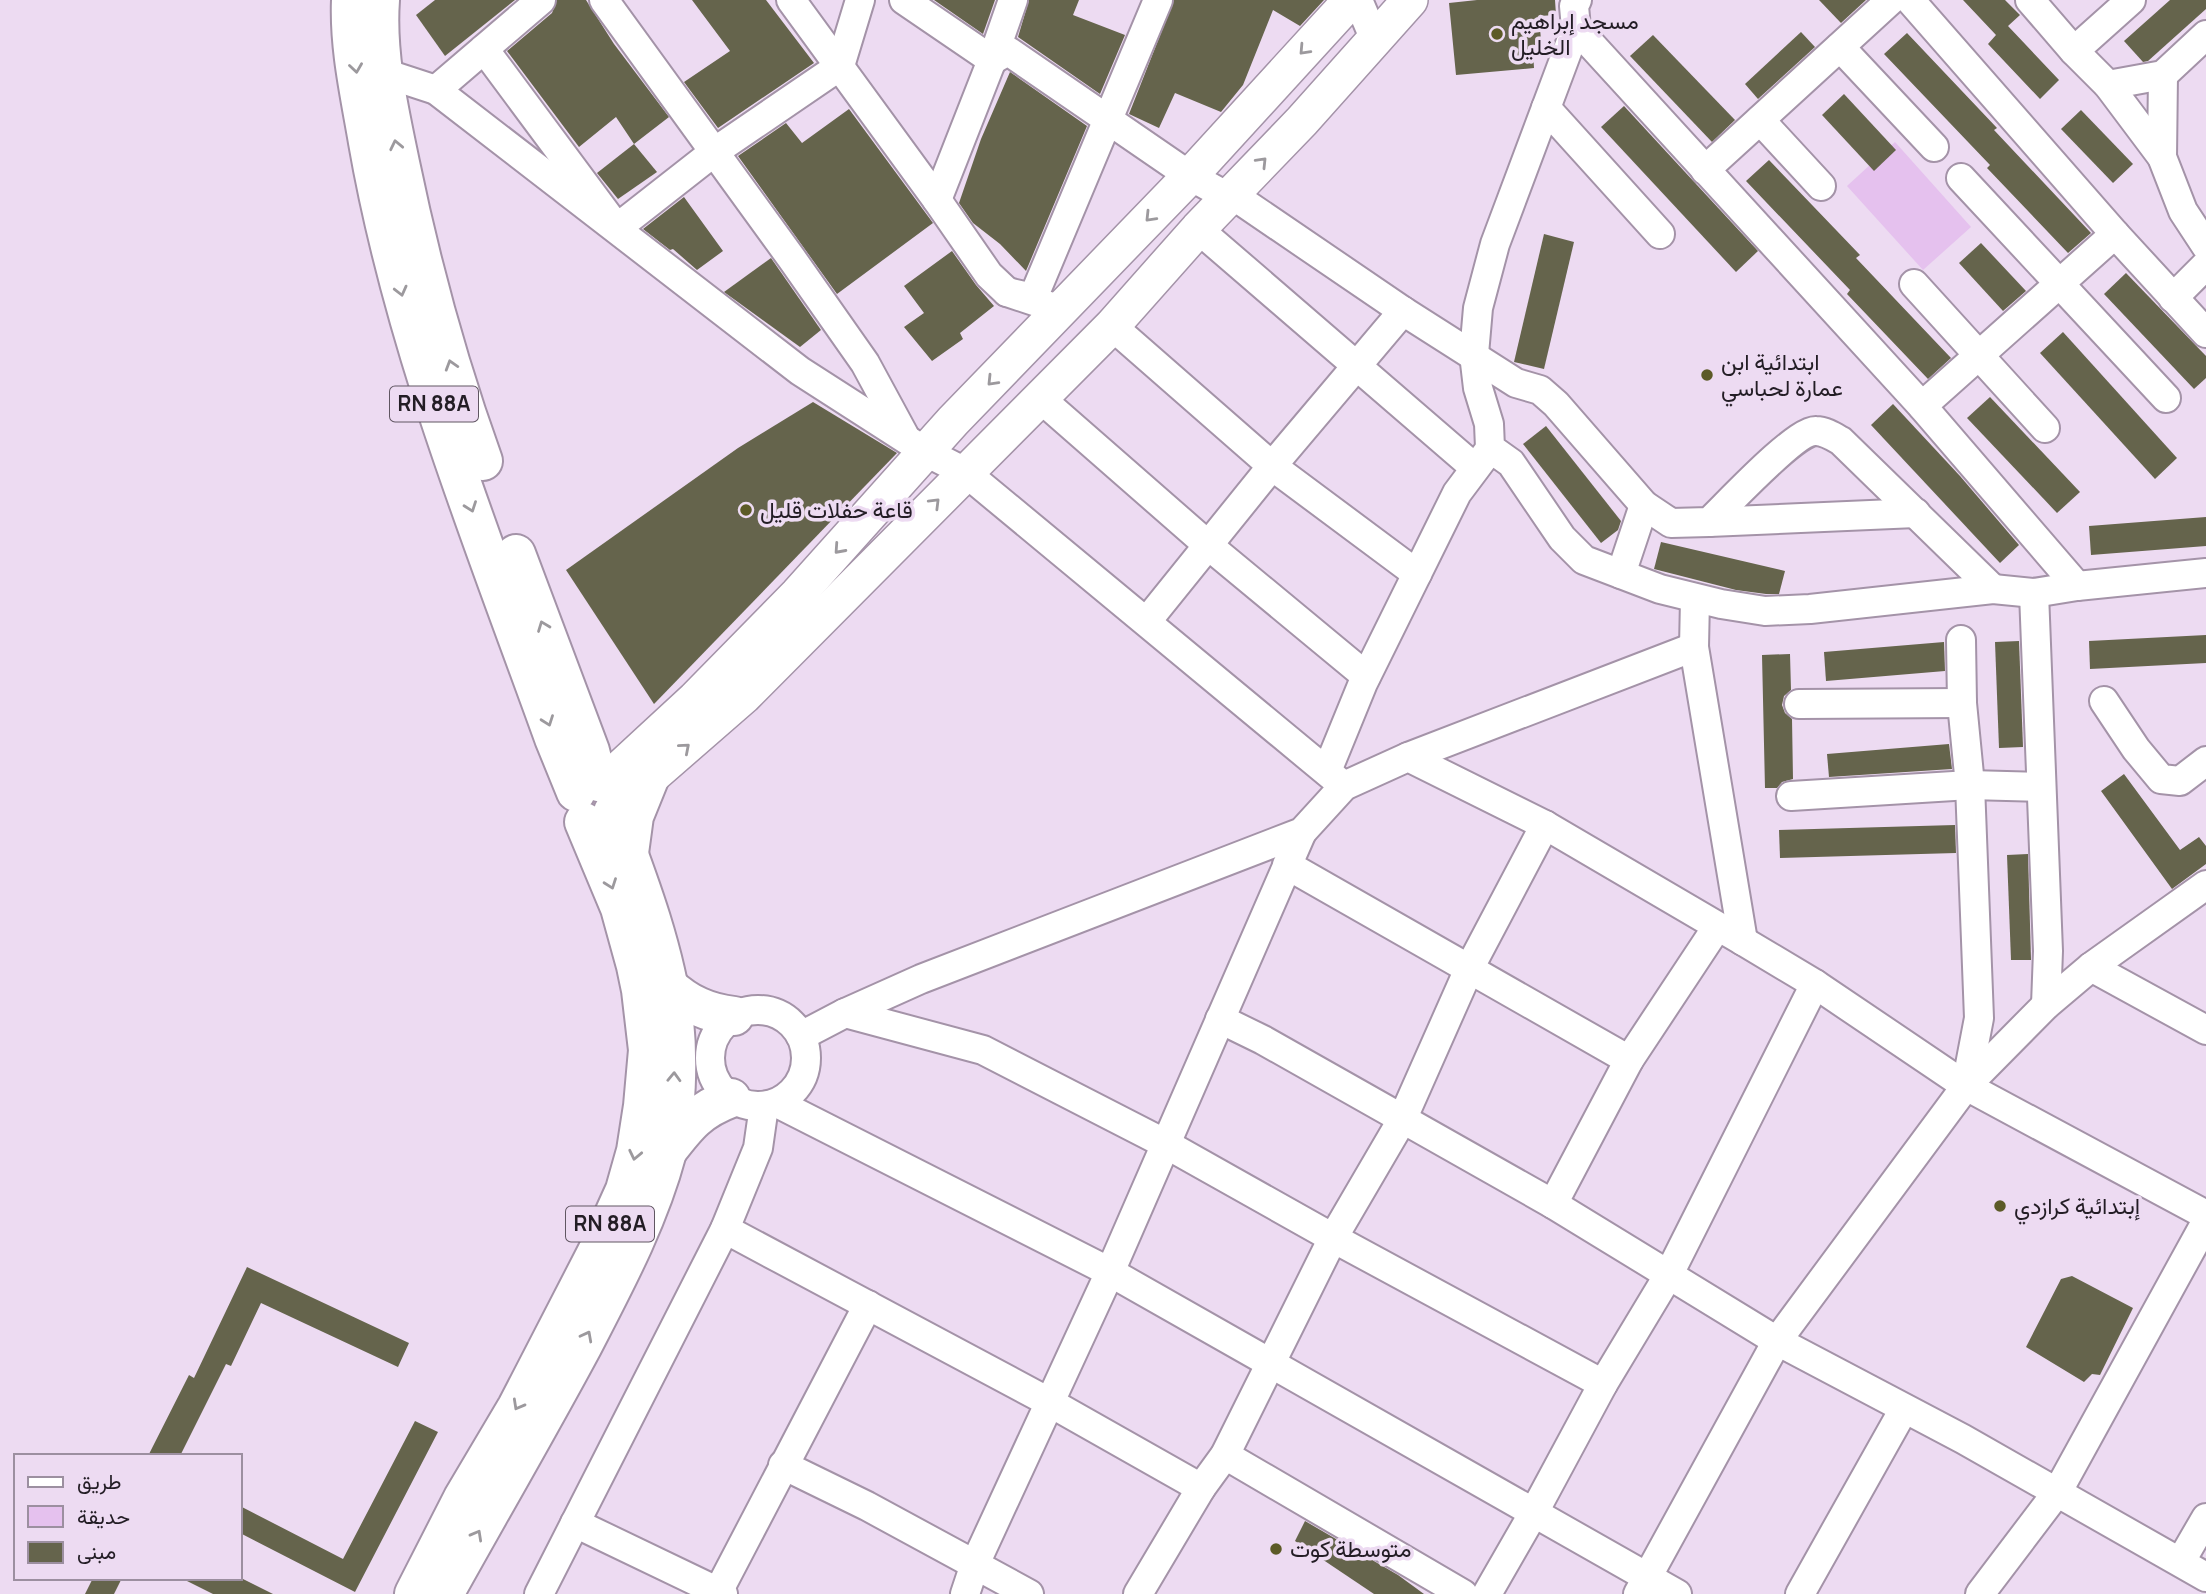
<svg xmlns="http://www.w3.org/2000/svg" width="2206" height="1594" viewBox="0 0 2206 1594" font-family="Manrope,Vazirmatn,sans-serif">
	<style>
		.green { fill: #e5c1ee }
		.building { fill: #65644c }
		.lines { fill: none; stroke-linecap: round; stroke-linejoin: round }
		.minor-casing { stroke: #a493a8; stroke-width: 32 }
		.major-casing { stroke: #a493a8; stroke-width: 38 }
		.highway-casing { stroke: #a493a8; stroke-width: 42 }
		.minor { stroke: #fff; stroke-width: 28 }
		.major { stroke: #fff; stroke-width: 35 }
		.highway { stroke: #fff; stroke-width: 38 }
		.oneway { stroke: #9c999d }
		.poi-dot { fill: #5c5a27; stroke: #eddbf2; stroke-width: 2.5 }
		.labels { text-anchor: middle; stroke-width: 7; stroke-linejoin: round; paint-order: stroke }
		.shield { fill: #eddbf2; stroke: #605662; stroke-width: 2 }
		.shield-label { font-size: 21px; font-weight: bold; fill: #231d25 }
		.poi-label { font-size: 23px; fill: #231d25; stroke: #eddbf2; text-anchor: start }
	</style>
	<rect width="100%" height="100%" fill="#eddbf2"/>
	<!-- green -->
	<path class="green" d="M1895 142 1971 227 1923 270 1847 186Z"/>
	<!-- building -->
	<g class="building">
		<path d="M435 0H515L445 56 416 15Z"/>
		<path d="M557 0H586L614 44 669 117 634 144 616 117 579 147 507 51 552 13Z"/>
		<path d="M692 0H766L814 63 718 128 684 82 730 51Z"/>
		<path d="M934 0H995L983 34Z"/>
		<path d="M1029 0H1079L1073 15 1125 35 1100 94 1018 37Z"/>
		<path d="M1174 0H1324L1300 26 1273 10 1243 85 1221 112 1175 93 1159 128 1129 114Z"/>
		<path d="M1477 0H1555L1556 15 1539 16 1542 52H1533L1534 68 1456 75 1449 3Z"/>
		<path d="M1819 0H1866L1841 23Z"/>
		<path d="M1963 0H2005L2020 15 2008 26 2059 80 2040 99 1988 44 1996 35Z"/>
		<path d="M2170 0H2206V9L2148 61 2143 62 2124 41Z"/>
		<path d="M1801 32 1815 47 1758 99 1745 84Z"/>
		<path d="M1907 33 1997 128 1994 130 2091 233 2068 253 1987 168 1990 165 1884 54Z"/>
		<path d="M1653 35 1735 120 1712 142 1630 56Z"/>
		<path d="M1010 72 1087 126 1026 271 1000 244 973 223 959 203 981 139Z"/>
		<path d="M1844 94 1896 150 1874 171 1822 115Z"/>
		<path d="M1624 106 1758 251 1736 272 1601 127Z"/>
		<path d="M849 109 933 223 837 294 738 156 786 123 802 143Z"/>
		<path d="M2081 110 2133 164 2113 183 2061 129Z"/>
		<path d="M634 144 657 172 618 199 597 173Z"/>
		<path d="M1769 160 1860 255 1856 258 1951 358 1928 379 1847 294 1850 290 1746 181Z"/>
		<path d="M684 197 723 251 697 270 673 249 670 250 643 229Z"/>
		<path d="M1544 234 1574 242 1544 369 1514 362Z"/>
		<path d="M1981 243 2026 291 2003 311 1959 263Z"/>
		<path d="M952 251 976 285 994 306 960 333 963 339 932 361 904 327 924 313 904 286Z"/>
		<path d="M771 258 821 330 800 347 724 292Z"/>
		<path d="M2126 273 2206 356V378L2194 389 2104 294Z"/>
		<path d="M2063 332 2177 458 2155 479 2040 353Z"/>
		<path d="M1990 397 2080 492 2057 513 1967 418Z"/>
		<path d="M813 402 897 453 654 704 566 570 738 448Z"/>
		<path d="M1893 404 1960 476 2019 545 2000 563 1871 425Z"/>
		<path d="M1546 426 1621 521 1618 530 1601 543 1523 444Z"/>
		<path d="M2206 517V546L2091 555 2089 526Z"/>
		<path d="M1661 542 1785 571 1779 594H1766L1736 590 1654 569Z"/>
		<path d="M2206 635V663L2090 669 2089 641Z"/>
		<path d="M2019 641 2023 747 1999 748 1995 642Z"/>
		<path d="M1944 642 1945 671 1826 681 1824 652Z"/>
		<path d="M1790 654 1791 690 1784 696 1782 705 1785 713 1792 719 1793 779 1782 782 1777 788H1765L1762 655Z"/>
		<path d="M1949 744 1952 769 1829 777 1827 754Z"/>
		<path d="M2124 774 2180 850 2199 837 2206 846V864L2172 889 2101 791Z"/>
		<path d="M1955 825 1956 853 1780 858 1779 830Z"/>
		<path d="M2028 854 2031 960H2011L2007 855Z"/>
		<path d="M247 1267 409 1343 398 1367 261 1303 231 1366 226 1364 180 1456H148L189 1375 194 1378Z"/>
		<path d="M2072 1276 2133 1308 2100 1375 2092 1374 2084 1382 2026 1347 2061 1279Z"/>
		<path d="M415 1421 438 1432 355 1592 240 1533V1506L343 1559Z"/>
		<path d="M1305 1521 1398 1575 1424 1594H1374L1295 1541Z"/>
		<path d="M93 1578H122L114 1594H85Z"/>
		<path d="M181 1578H241L273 1594H213Z"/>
	</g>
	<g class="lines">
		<defs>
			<g id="minor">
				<path d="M604 0 792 259 865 363 904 435"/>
				<path d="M791 0 937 200 989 275 1007 292"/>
				<path d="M904 0 992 60 1008 51 1190 176 1228 197 1240 200 1403 311 1516 383 1540 390 1556 404 1644 505 1671 523 1709 522C1727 505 1796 430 1816 431 1825 431 1834 437 1841 441L1993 589"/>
				<path d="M1358 0 1375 40"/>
				<path d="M1577 0 1574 6 1576 28 1495 244 1478 308 1474 354 1478 388 1489 424 1490 448 1511 463 1562 538 1584 560 1660 589 1721 604 1765 611 1810 609 1993 589 2034 593 2077 586 2206 573"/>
				<path d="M1910 0 2115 234 2206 333"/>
				<path d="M2030 0 2074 51 2108 85 2162 157 2183 211 2206 246"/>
				<path d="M1576 28 1922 406 2077 586"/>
				<path d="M1840 47 1934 147"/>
				<path d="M484 49 617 228 714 152 840 66 860 0"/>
				<path d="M2074 51 2131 0"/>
				<path d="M384 73 436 90 800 371 926 452 965 472 1344 786"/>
				<path d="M2108 85 2163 75 2206 35"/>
				<path d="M436 90 541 0"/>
				<path d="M1546 108 1660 234"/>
				<path d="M1760 120 1821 186"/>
				<path d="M2162 157 2163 75"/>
				<path d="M1705 170 1891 0"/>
				<path d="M1961 178 2166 398"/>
				<path d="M937 200 992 60 1013 0"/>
				<path d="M1198 229 1475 468"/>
				<path d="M1914 284 2045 428"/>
				<path d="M2173 298 2206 265"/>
				<path d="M1061 310 1007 292 1033 298 1158 0"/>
				<path d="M1112 326 1272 466 1417 574"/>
				<path d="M1041 399 1209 546 1366 676"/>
				<path d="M1922 406 2115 234"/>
				<path d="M1709 522 1916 513"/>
				<path d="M1621 574 1644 505"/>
				<path d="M2034 593 2048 951 2046 1005"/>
				<path d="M1147 621 1272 466 1403 311"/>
				<path d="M1694 647 1695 599"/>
				<path d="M2104 701 2136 749 2161 779 2180 781 2206 761"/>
				<path d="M1799 704 1962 703"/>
				<path d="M1408 757 1694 647 1743 941"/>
				<path d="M1327 771 1363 683 1457 493 1487 453"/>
				<path d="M1791 796 1970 785 2041 787"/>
				<path d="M1287 865 1629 1060"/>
				<path d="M2091 967 2206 1030"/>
				<circle cx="758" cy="1058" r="48"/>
				<path d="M845 1013 983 1050 1164 1143 1333 1238 1603 1384"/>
				<path d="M1220 1019 1263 1040 1553 1204 1777 1341 1963 1439 2206 1577"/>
				<path d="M801 1036 845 1013 921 979 1302 832 1344 786 1408 757 1545 825 1743 941 1815 984 1966 1086 2046 1005 2091 967 2206 885"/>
				<path d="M1966 1086 2206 1215"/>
				<path d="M777 1103 1110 1272 1677 1594"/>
				<path d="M1553 1204 1629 1060 1717 927"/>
				<path d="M725 1229 1049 1402 1201 1488"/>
				<path d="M1225 1455 1463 1594"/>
				<path d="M783 1465 867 1506 1029 1594"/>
				<path d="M575 1523 723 1594"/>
				<path d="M2181 1561 2206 1518"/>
				<path d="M539 1594 725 1229 758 1148 764 1106"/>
				<path d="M717 1594 868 1305"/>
				<path d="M965 1594 975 1564 1110 1272 1302 832"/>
				<path d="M1138 1594 1201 1488 1225 1455 1333 1238 1402 1120 1469 969 1545 825"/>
				<path d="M1487 1594 1533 1514 1603 1384 1668 1276 1815 984"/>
				<path d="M1638 1594 1777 1341 1966 1086 1979 1018 1970 785 1962 703 1961 640"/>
				<path d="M1800 1594 1904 1409"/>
				<path d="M1980 1594 2058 1491 2206 1222"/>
			</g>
			<g id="major">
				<path d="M603 784 695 699 798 594 953 421 1190 176 1351 0"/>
				<path d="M628 797 744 696 1112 326 1198 229 1302 121 1410 0"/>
			</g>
			<g id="highway">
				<path d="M351 0C349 48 360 95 368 142 404 348 484 543 554 738L576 792"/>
				<path d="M380 0C376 54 389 110 400 163 421 265 448 364 483 461"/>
				<path d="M516 554 590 751 598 782"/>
				<path d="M629 853 634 816 649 779"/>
				<path d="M668 986C688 1004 707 1013 734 1016"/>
				<path d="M668 1150C688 1124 699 1110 731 1098"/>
				<path d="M414 1594 463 1498 517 1407 597 1252 625 1190 636 1151 643 1106 648 1050 641 990 636 966 620 908 584 822"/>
				<path d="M444 1594C490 1511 538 1429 583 1345 615 1283 649 1220 667 1152 677 1114 678 1059 674 1020 665 949 638 879 613 812"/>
			</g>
		</defs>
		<!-- minor casing -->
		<use href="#minor" class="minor-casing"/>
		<!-- major casing -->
		<use href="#major" class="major-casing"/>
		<!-- highway casing -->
		<use href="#highway" class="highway-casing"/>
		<!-- minor -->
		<use href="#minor" class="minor"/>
		<!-- major -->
		<use href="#major" class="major"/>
		<!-- highway -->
		<use href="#highway" class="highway"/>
	</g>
	<!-- one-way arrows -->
	<defs><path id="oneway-chevron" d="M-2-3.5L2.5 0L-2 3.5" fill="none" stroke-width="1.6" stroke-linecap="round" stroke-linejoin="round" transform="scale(1.75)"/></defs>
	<g class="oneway">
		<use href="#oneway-chevron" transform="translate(1304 50) rotate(133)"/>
		<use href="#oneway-chevron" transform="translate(356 68) rotate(82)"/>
		<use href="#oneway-chevron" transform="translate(396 145) rotate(-102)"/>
		<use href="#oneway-chevron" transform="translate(1262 162) rotate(-46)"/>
		<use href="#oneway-chevron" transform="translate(1150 217) rotate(134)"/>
		<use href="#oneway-chevron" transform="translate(401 291) rotate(76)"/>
		<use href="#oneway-chevron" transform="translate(451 365) rotate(-107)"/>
		<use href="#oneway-chevron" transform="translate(992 381) rotate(134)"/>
		<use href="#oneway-chevron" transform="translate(935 503) rotate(-45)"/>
		<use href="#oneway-chevron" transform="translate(471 507) rotate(70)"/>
		<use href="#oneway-chevron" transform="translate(839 549) rotate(132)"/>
		<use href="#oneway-chevron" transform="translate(543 626) rotate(-111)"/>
		<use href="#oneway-chevron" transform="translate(548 721) rotate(70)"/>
		<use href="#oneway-chevron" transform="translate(685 748) rotate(-41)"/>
		<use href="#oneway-chevron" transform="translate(611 884) rotate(70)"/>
		<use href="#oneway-chevron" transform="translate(674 1077) rotate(-88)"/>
		<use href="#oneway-chevron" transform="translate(635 1155) rotate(102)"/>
		<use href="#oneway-chevron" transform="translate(587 1336) rotate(-62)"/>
		<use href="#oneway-chevron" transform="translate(518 1405) rotate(119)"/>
		<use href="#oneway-chevron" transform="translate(477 1535) rotate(-61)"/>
	</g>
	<!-- markers -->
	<g class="poi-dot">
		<circle cx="1497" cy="34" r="7"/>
		<circle cx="1707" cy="375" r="7"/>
		<circle cx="746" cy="510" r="7"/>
		<circle cx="2000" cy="1206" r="7"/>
		<circle cx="1276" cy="1549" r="7"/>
	</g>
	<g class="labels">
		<!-- shield labels -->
		<g class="shield">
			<rect x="390" y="386.5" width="88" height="35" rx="5"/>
			<rect x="566" y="1206.5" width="88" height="35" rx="5"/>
		</g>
		<g class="shield-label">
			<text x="434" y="411">RN 88A</text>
			<text x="610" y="1231">RN 88A</text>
		</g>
		<!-- poi labels -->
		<g class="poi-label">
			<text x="1511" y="29">مسجد إبراهيم<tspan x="1511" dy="26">الخليل</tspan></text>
			<text x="1721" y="370">ابتدائية ابن<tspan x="1721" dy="26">عمارة لحباسي</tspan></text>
			<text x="760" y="518">قاعة حفلات قليل</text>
			<text x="2014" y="1214">إبتدائية كرازدي</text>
			<text x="1290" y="1557">متوسطة كوت</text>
		</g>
	</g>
	<!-- legend -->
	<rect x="14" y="1454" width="228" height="126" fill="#eddbf2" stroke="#9c8fa0" stroke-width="2"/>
	<rect x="28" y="1477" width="35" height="10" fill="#ffffff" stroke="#9c8fa0" stroke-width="2"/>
	<text x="77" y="1489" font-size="21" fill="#231d25">طريق</text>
	<rect x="28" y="1506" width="35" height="21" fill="#e5c1ee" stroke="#9c8fa0" stroke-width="2"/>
	<text x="77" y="1524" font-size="21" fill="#231d25">حديقة</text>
	<rect x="28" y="1542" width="35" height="21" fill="#65644c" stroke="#9c8fa0" stroke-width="2"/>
	<text x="77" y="1559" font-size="21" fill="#231d25">مبنى</text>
</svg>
